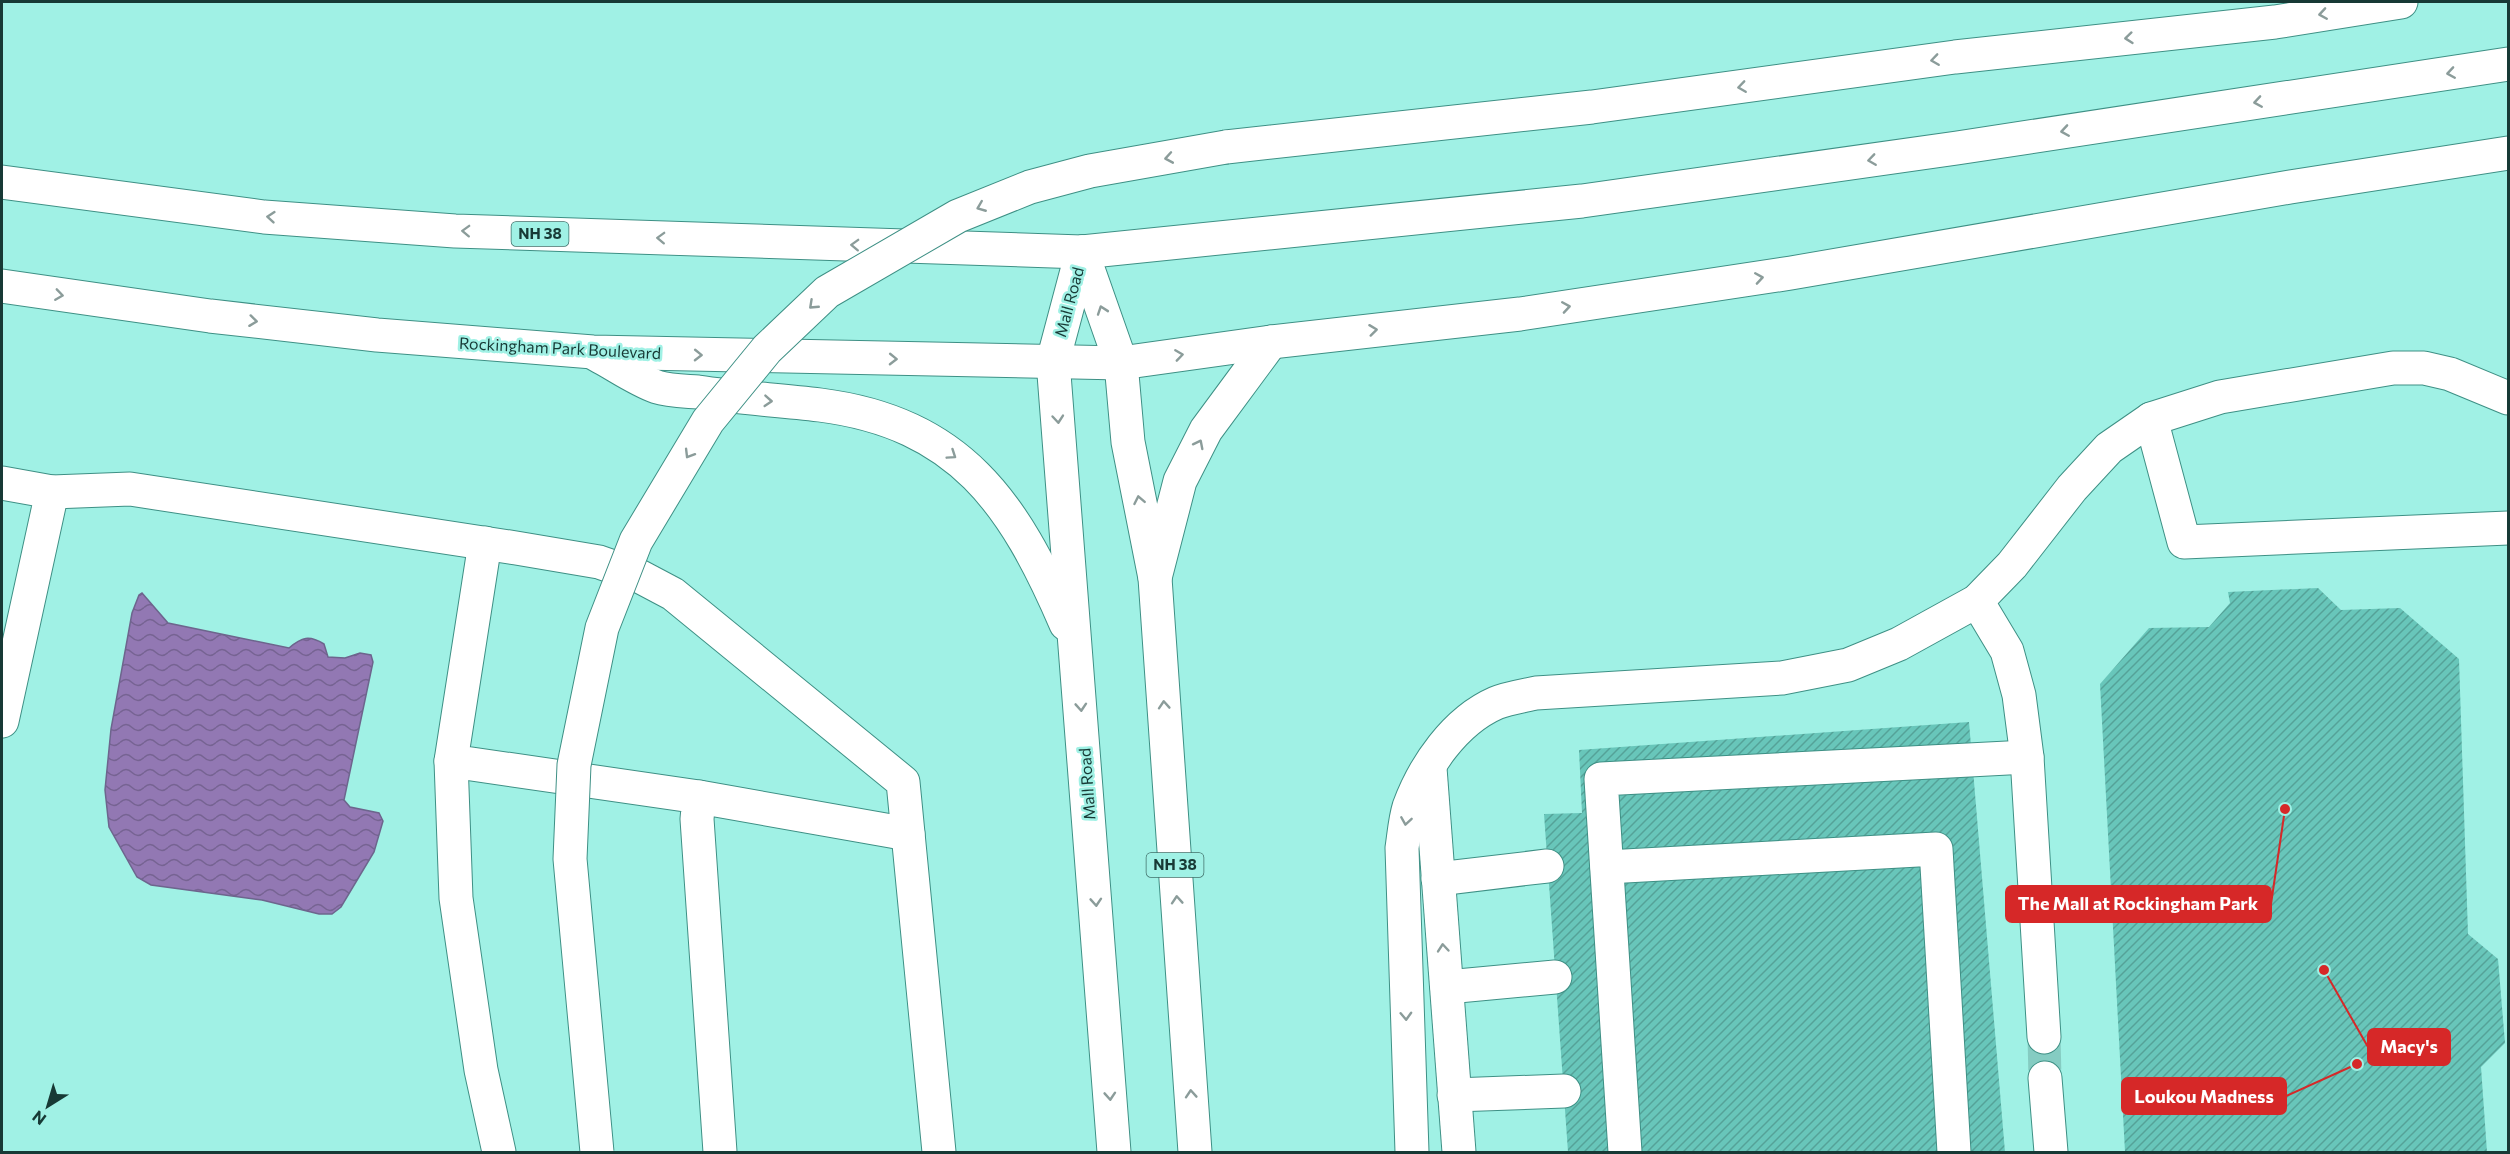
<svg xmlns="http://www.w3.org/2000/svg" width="2510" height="1154" viewBox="0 0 2510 1154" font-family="Commissioner,sans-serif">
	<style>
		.water { fill: url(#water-waves); stroke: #6d658d; stroke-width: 1.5 }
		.building { fill: url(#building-hatch) }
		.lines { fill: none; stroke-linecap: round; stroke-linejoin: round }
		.minor-tunnel { stroke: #85ccc2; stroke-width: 33; stroke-dasharray: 33 16; stroke-linecap: butt }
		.minor-casing { stroke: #3e9085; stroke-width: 35 }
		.major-casing { stroke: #3e9085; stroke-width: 35 }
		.highway-casing { stroke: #3e9085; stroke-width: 35 }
		.minor { stroke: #fff; stroke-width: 33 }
		.major { stroke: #fff; stroke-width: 33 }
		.highway { stroke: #fff; stroke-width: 33 }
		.highway-bridge-casing { stroke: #3e9085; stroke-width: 35; stroke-linecap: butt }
		.highway-bridge { stroke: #fff; stroke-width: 33 }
		.oneway { stroke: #8b9c9a }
		.labels { text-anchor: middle; stroke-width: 5; stroke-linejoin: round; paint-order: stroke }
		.shield { fill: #a0f1e5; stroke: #40706a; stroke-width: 1.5 }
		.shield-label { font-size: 15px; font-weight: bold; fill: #173935 }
		.street-label { font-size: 16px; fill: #173935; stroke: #a0f1e5 }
		.leader { fill: none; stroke: #d62828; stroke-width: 2 }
		.callout-dot { fill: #d62828; stroke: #a0f1e5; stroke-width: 2 }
		.callout { fill: #d62828; stroke: #d62828; stroke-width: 2 }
		.callout-label { font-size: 18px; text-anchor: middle; font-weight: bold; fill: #fff }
	</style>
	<defs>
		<pattern id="water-waves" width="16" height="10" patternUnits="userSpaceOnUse" patternTransform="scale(1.5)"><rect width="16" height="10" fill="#9278b3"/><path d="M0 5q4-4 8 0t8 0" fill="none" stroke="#766392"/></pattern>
		<pattern id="building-hatch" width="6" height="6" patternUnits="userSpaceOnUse" patternTransform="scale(1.5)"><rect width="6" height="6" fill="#68c6ba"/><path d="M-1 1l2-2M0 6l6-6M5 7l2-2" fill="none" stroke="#55a298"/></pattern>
	</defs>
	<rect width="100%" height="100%" fill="#a0f1e5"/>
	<!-- water -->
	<path class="water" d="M142 593 168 623 289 648C302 637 309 635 324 644L328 657 345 658 360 653 371 655 373 662 344 800 350 807 379 813 383 821 374 852 341 907 332 914H319L262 900 151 885 137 877 109 827 105 790 111 729 132 613 139 595Z"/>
	<!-- building -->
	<g class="building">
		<path d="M2318 588 2341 610 2400 608 2459 659 2468 934 2498 959 2505 1043 2481 1067 2487 1152H2125L2100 684 2149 628 2209 627 2230 603 2228 592Z"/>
		<path d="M1969 722 2005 1152H1568L1544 814 1582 813 1579 750Z"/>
	</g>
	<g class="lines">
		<!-- minor-tunnel -->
		<path class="minor-tunnel" d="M2044 1037 2045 1078"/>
		<defs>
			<g id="minor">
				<path d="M2151 419 2184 542 2508 528"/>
				<path d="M2 483 52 492 2 721"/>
				<path d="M52 492 130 489 516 548 599 562 639 576 673 594 903 782 939 1152"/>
				<path d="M485 543 451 761 699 797 697 819 720 1152"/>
				<path d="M1977 601 2007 651 2019 695 2027 757 2044 1037"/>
				<path d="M451 761 456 898 481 1070 499 1152"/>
				<path d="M1430 768 1459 1152"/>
				<path d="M699 797 908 834"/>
				<path d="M1607 867 1936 849 1954 1152"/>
				<path d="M1438 879 1547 866"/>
				<path d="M1447 987 1555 977"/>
				<path d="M2045 1078 2051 1152"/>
				<path d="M1454 1095 1564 1091"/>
				<path d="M1412 1152 1402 848C1404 835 1405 820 1409 807 1424 766 1455 721 1496 703 1508 698 1523 696 1536 693L1782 678 1848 665 1899 644 1977 601 2012 565 2072 488 2109 448 2151 419 2220 397 2393 368H2424L2450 374 2508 398"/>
				<path d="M1625 1152 1601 779 2027 757"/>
			</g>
			<g id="major">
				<path d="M2 182 264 217 455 231 1082 252"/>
				<path d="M1082 252 1121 363 1128 442 1155 578 1195 1152"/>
				<path d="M1082 252 1053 361 1114 1152"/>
				<path d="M2 286 210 316 377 335 593 352 1121 363"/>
				<path d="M597 355C616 365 637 380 657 387 669 391 685 391 698 392 738 398 779 400 820 405 960 423 1014 503 1066 624"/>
			</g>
			<g id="highway">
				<path d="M1226 147 1592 107 1955 57 2275 22 2401 2"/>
				<path d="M1082 252 1582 201 1957 148 2508 64"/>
				<path d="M1121 363 1271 342 1520 314 1791 273 2290 187 2508 153"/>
				<path d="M1155 578 1180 481 1206 430 1271 342"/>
			</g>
		</defs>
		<!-- minor casing -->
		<use href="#minor" class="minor-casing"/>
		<!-- major casing -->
		<use href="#major" class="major-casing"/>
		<!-- highway casing -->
		<use href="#highway" class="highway-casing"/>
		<!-- minor -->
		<use href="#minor" class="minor"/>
		<!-- major -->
		<use href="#major" class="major"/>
		<!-- highway -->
		<use href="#highway" class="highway"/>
		<defs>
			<path id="highway-bridge" d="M597 1152 570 859 574 765 602 628 636 541 708 421 767 349 827 292 958 216 1030 187 1090 171 1226 147"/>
		</defs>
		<!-- highway-bridge casing -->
		<use href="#highway-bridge" class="highway-bridge-casing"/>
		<!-- highway-bridge -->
		<use href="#highway-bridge" class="highway-bridge"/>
	</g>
	<!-- one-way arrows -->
	<defs><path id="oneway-chevron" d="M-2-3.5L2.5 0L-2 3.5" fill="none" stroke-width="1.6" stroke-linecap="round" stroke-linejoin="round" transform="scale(1.5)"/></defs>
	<g class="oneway">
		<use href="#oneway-chevron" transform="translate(2323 14) rotate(171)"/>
		<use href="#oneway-chevron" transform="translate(2129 38) rotate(174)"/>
		<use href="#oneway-chevron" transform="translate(1935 60) rotate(172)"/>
		<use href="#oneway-chevron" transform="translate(2451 73) rotate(171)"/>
		<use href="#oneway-chevron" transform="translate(1742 87) rotate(172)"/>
		<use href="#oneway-chevron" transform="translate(2258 102) rotate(171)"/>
		<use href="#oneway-chevron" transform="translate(2065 131) rotate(171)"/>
		<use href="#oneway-chevron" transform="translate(1169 158) rotate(170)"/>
		<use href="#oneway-chevron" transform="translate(1872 160) rotate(172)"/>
		<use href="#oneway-chevron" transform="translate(981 207) rotate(158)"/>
		<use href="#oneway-chevron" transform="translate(271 217) rotate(-175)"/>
		<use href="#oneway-chevron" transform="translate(466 231) rotate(-178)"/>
		<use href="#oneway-chevron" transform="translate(661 238) rotate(-178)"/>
		<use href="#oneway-chevron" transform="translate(855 245) rotate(-178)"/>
		<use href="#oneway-chevron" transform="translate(1759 278) rotate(-9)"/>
		<use href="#oneway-chevron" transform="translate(59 295) rotate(8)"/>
		<use href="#oneway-chevron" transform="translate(813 305) rotate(137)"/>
		<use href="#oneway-chevron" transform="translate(1566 307) rotate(-9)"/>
		<use href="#oneway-chevron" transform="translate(1102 310) rotate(-109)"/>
		<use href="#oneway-chevron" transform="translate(253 321) rotate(7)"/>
		<use href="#oneway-chevron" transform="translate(1373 330) rotate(-7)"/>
		<use href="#oneway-chevron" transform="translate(698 355) rotate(1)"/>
		<use href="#oneway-chevron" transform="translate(1179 355) rotate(-8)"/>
		<use href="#oneway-chevron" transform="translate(893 359) rotate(1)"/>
		<use href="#oneway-chevron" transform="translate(768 401) rotate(4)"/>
		<use href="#oneway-chevron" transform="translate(1058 419) rotate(85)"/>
		<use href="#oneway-chevron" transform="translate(1199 444) rotate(-63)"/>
		<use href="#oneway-chevron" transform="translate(689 454) rotate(121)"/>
		<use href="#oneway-chevron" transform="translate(952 455) rotate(34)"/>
		<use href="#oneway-chevron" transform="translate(1139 500) rotate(-101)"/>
		<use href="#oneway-chevron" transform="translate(1164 705) rotate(-94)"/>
		<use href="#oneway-chevron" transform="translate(1081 707) rotate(86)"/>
		<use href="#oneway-chevron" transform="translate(1406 821) rotate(99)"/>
		<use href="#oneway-chevron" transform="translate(1177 900) rotate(-94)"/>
		<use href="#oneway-chevron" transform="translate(1096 902) rotate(86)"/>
		<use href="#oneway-chevron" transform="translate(1443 948) rotate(-95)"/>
		<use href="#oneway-chevron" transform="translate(1406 1016) rotate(88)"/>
		<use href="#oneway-chevron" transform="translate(1191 1094) rotate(-94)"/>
		<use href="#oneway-chevron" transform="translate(1110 1096) rotate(86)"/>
	</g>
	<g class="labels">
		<!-- shield labels -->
		<g class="shield">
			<rect x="511.5" y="222" width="57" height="24" rx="4.5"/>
			<rect x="1146.5" y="853" width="57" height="24" rx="4.5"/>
		</g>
		<g class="shield-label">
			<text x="540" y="239">NH 38</text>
			<text x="1175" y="870">NH 38</text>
		</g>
		<!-- street labels -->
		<g class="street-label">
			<text transform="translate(1069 302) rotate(-75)" y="6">Mall Road</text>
			<text transform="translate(560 348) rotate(3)" y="6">Rockingham Park Boulevard</text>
			<text transform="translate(1087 784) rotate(-94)" y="6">Mall Road</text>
		</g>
	</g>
	<!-- callouts -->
	<path class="leader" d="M2285 809L2271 904M2324 970L2368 1047M2357 1064L2286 1096"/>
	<g class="callout-dot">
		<circle cx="2285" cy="809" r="6"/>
		<circle cx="2324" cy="970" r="6"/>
		<circle cx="2357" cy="1064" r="6"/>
	</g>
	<g class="callout">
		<rect x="2006" y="886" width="265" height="36" rx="6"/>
		<rect x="2368" y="1029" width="82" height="36" rx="6"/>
		<rect x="2122" y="1078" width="164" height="36" rx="6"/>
	</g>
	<g class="callout-label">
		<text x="2138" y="910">The Mall at Rockingham Park</text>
		<text x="2409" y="1053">Macy's</text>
		<text x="2204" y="1103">Loukou Madness</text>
	</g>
	<!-- border -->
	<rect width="2510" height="1154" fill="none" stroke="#173935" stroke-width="6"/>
	<!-- north arrow -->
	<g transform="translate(48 1106) rotate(217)" stroke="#a0f1e5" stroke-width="4.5" paint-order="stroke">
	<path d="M0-4.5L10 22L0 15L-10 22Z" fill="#173935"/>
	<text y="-9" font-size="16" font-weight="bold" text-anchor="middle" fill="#173935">N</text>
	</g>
</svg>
